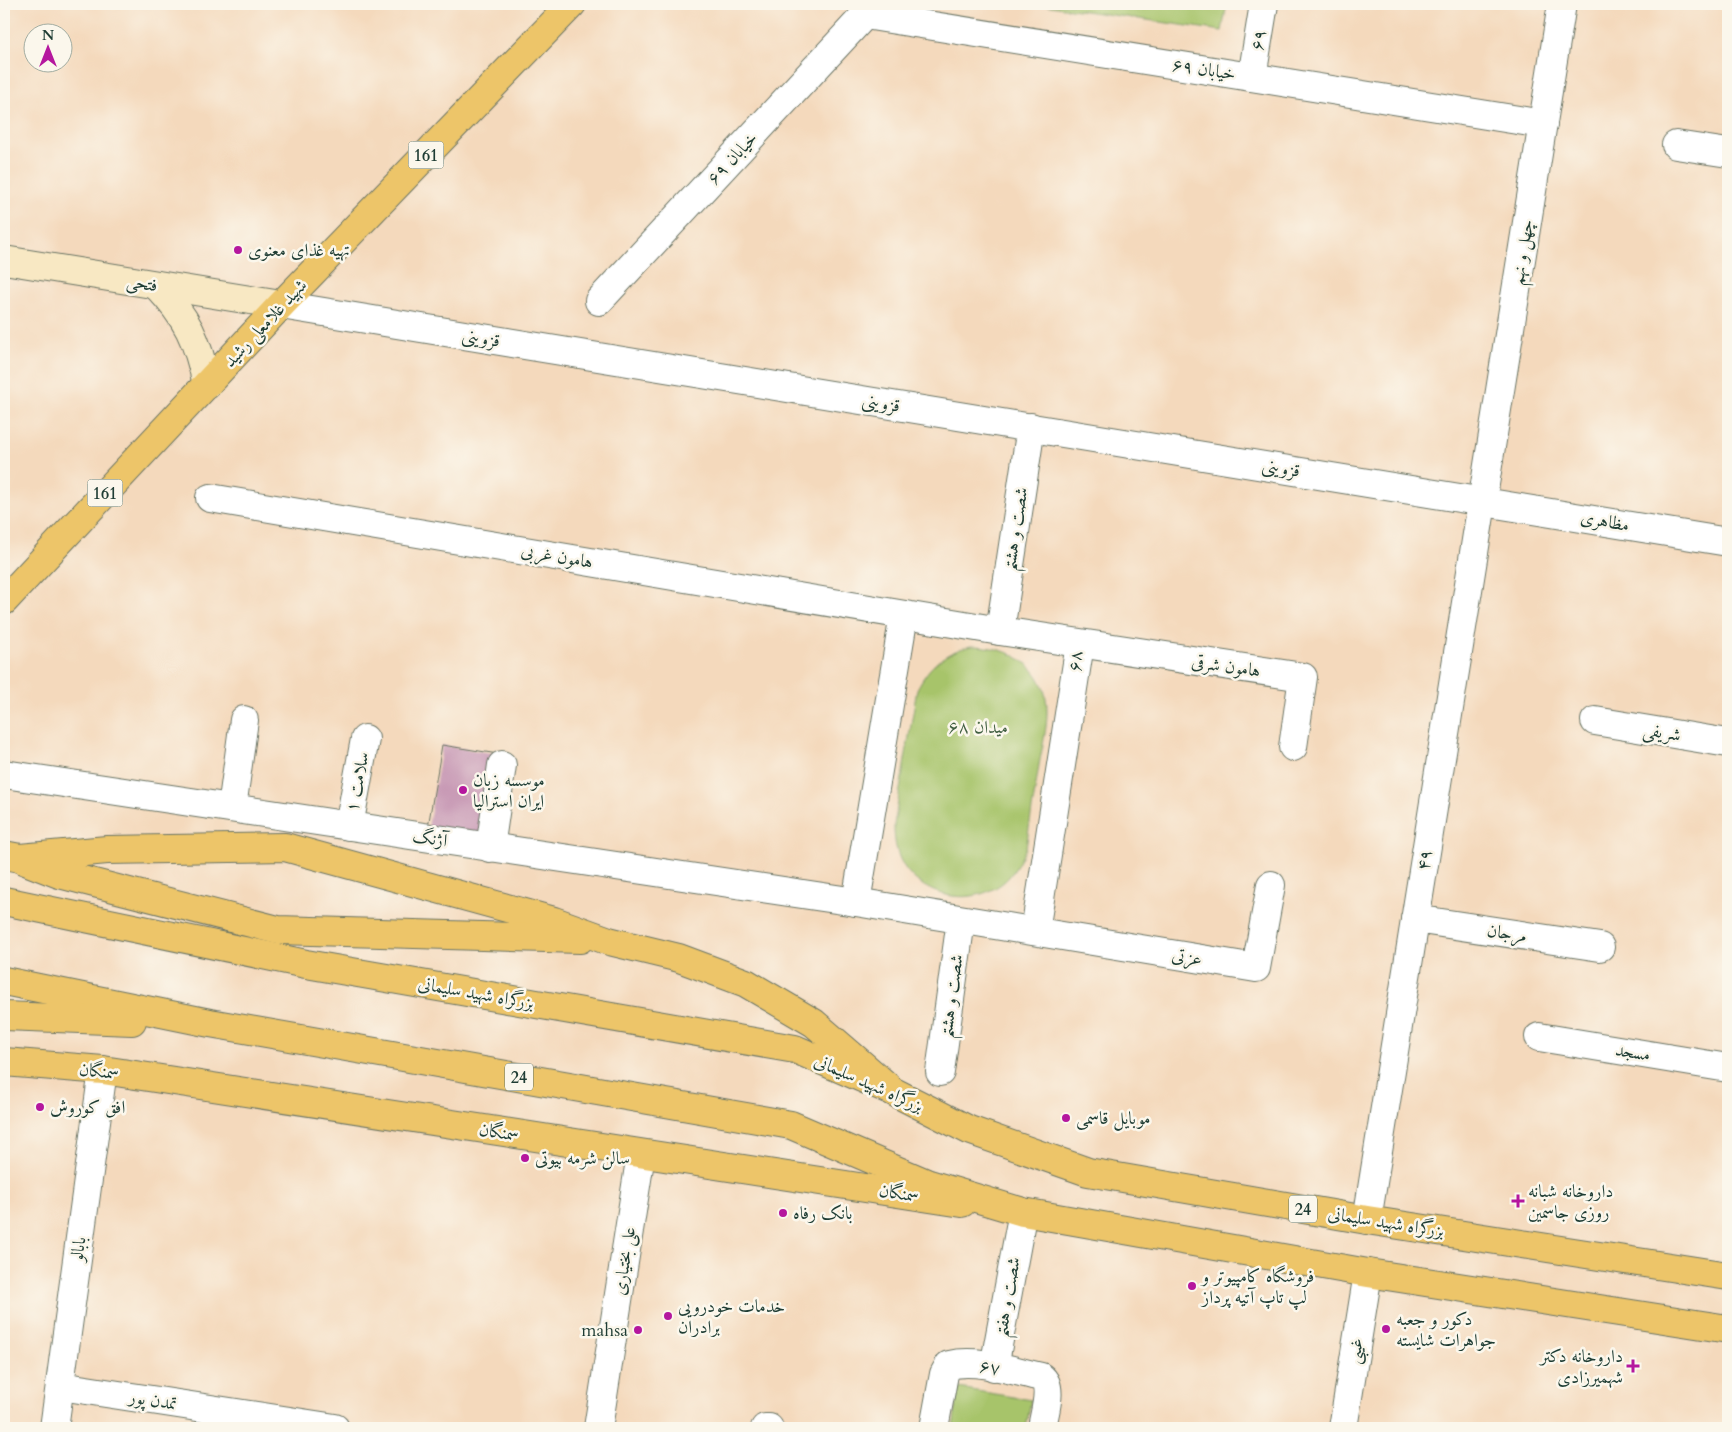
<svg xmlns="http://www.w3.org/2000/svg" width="1732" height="1432" viewBox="0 0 1732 1432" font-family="Cardo,Amiri,serif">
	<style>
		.green { fill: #a7c46b; stroke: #638050 }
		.building { fill: #c89ab5 }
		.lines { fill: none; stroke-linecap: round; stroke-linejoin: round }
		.minor-casing { stroke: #6a7464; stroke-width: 30 }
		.secondary-casing { stroke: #6a7464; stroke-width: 30 }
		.primary-casing { stroke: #6a7464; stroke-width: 30 }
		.trunk-casing { stroke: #6a7464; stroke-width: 30 }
		.minor { stroke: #fff; stroke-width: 28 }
		.secondary { stroke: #f8e8c3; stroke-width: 28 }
		.primary { stroke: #edc569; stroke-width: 28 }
		.trunk { stroke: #edc569; stroke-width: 28 }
		.poi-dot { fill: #b5179e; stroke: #fbf7ec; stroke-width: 2 }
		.labels { text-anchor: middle; stroke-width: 5; stroke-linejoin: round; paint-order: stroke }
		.shield { fill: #fbf7ec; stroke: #61756b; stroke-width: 1 }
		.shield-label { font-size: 16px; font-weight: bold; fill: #1f3d34 }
		.street-label { font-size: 18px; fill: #1f3d34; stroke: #fbf7ec }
		.poi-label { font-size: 18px; fill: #1f3d34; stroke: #fbf7ec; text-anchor: start }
		.park-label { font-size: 18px; fill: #415f42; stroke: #fbf7ec }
	</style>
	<rect width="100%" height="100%" fill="#fbf7ec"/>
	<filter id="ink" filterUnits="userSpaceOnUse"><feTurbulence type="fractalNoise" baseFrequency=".02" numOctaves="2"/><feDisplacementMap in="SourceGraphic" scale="10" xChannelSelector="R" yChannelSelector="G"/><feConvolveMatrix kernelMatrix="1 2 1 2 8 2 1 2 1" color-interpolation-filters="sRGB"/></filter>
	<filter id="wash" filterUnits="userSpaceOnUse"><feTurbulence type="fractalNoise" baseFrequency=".0096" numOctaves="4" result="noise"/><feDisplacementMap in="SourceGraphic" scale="20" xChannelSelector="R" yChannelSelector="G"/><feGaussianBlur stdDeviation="1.12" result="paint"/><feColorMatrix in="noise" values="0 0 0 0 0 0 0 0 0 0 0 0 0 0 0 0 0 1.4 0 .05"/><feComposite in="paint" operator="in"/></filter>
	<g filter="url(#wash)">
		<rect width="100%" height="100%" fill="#f4d9bc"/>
		<!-- green -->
		<g class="green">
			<path d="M1037 4H1227L1222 31Z"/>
			<path d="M971 646C1011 646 1048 667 1047 712 1047 729 1042 748 1039 765 1035 792 1030 820 1026 848 1021 859 1016 869 1008 878 977 910 918 899 900 859 895 848 894 836 894 825L917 689C930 664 944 653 971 646Z"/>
			<path d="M959 1388 1031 1400 1026 1428H953Z"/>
		</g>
		<g id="blocks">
			<!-- building -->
			<path class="building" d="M442 745 498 754 482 835 428 827Z"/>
		</g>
	</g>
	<g filter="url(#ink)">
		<use href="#blocks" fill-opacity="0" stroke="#6a7464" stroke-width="1"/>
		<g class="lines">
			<defs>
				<g id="minor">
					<path d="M865 15 1543 124"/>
					<path d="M1252 77 1264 4"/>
					<path d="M1676 145 1728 153"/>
					<path d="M599 301 875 4"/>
					<path d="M281 305 1728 542"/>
					<path d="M210 498 1000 631 1303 677 1293 747"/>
					<path d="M1000 631 1031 427"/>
					<path d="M1595 721 1728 743"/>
					<path d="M4 774 856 902 1256 968 1271 885"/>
					<path d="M232 808 244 720"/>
					<path d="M349 826 365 739"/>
					<path d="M490 848 502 765"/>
					<path d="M856 902 904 615"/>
					<path d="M1415 919 1600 947"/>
					<path d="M1035 931 1080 644"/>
					<path d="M1539 1037 1728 1068"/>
					<path d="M940 1072 961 920"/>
					<path d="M1367 1220 1562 4"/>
					<path d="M994 1367 1020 1227"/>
					<path d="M60 1386 335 1428"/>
					<path d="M54 1428 103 1070"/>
					<path d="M598 1428 641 1154"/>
					<path d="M765 1428H769"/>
					<path d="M934 1428 944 1374 949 1365C978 1358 1013 1371 1041 1377 1054 1387 1044 1413 1042 1428"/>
					<path d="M1343 1428 1368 1273"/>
				</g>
				<g id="secondary">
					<path d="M4 260 281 305"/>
					<path d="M156 285C187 317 198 341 207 385"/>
				</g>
				<g id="primary">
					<path d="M4 601 281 305 572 4"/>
					<path d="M4 855 20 858 107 850 285 847 554 921 609 941 679 958 746 983 814 1023 887 1086"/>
					<path d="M23 860 59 874 278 930 580 939"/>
					<path d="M4 1062 103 1070 962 1203"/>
				</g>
				<g id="trunk">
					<path d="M4 901 306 964 795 1049 892 1091 969 1130 1088 1172 1367 1220 1728 1276"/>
					<path d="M4 981 210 1023 791 1125 929 1184 1023 1212 1368 1273 1728 1329"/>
					<path d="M4 1016 132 1021"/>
				</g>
			</defs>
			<!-- minor casing -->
			<use href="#minor" class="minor-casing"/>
			<!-- secondary casing -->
			<use href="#secondary" class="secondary-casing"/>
			<!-- primary casing -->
			<use href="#primary" class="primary-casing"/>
			<!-- trunk casing -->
			<use href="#trunk" class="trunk-casing"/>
			<!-- minor -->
			<use href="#minor" class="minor"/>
			<!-- secondary -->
			<use href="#secondary" class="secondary"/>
			<!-- primary -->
			<use href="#primary" class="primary"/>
			<!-- trunk -->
			<use href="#trunk" class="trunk"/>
		</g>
	</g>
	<!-- markers -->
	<g class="poi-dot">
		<circle cx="238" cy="250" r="5"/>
		<circle cx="463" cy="790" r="5"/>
		<circle cx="40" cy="1107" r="5"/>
		<circle cx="1066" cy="1118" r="5"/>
		<circle cx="525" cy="1158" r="5"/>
		<path d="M1515.5 1193.5h5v5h5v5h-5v5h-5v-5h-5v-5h5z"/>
		<circle cx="783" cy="1213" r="5"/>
		<circle cx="1192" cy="1286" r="5"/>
		<circle cx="668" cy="1316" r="5"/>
		<circle cx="1386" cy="1329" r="5"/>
		<circle cx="638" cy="1330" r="5"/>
		<path d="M1630.5 1358.5h5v5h5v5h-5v5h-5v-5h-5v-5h5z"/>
	</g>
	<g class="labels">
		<!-- shield labels -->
		<g class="shield">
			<rect x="408.5" y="141.5" width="35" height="27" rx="4"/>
			<rect x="87.5" y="479.5" width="35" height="27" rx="4"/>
			<rect x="505" y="1063.5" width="28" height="27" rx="4"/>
			<rect x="1289" y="1195.5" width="28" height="27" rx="4"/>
		</g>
		<g class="shield-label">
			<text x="426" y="161">161</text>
			<text x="105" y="499">161</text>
			<text x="519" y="1083">24</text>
			<text x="1303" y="1215">24</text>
		</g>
		<!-- street labels -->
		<g class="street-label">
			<text transform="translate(1258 40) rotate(-81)" y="6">۶۹</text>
			<text transform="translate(1204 69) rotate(9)" y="6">خیابان ۶۹</text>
			<text transform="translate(732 158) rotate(-47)" y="6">خیابان ۶۹</text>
			<text transform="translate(1522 252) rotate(-81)" y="6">چهل و نهم</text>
			<text transform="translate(142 283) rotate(9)" y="6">فتحی</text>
			<text transform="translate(265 323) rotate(-47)" y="6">شهید غلامعلی رشید</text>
			<text transform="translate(481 338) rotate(9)" y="6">قزوینی</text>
			<text transform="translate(881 403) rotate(9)" y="6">قزوینی</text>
			<text transform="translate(1281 468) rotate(9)" y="6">قزوینی</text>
			<text transform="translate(1605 521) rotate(10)" y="6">مظاهری</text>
			<text transform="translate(1015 529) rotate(-81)" y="6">شصت و هشتم</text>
			<text transform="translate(557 556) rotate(10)" y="6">هامون غربی</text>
			<text transform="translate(1075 661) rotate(-86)" y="6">۶۸</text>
			<text transform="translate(1226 666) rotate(8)" y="6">هامون شرقی</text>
			<text transform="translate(1662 732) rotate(9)" y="6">شریفی</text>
			<text transform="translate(357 782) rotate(-79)" y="6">سلامت ۱</text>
			<text transform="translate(430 838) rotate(9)" y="6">آژنگ</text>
			<text transform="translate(1424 860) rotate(-81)" y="6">۴۹</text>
			<text transform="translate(1507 933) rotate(9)" y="6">مرجان</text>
			<text transform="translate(1187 957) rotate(10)" y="6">عزتی</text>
			<text transform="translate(476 993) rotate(10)" y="6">بزرگراه شهید سلیمانی</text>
			<text transform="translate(951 996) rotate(-82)" y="6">شصت و هشتم</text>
			<text transform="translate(1633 1052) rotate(9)" y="6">مسجد</text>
			<text transform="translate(99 1071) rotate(6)" y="6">سمنگان</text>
			<text transform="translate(869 1083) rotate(24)" y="6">بزرگراه شهید سلیمانی</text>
			<text transform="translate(499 1132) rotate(9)" y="6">سمنگان</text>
			<text transform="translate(899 1193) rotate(9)" y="6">سمنگان</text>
			<text transform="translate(1386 1222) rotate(9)" y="6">بزرگراه شهید سلیمانی</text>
			<text transform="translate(78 1249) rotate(-82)" y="6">بابالو</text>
			<text transform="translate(624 1261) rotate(-81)" y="6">علی بختیاری</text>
			<text transform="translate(1007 1297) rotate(-80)" y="6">شصت و هفتم</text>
			<text transform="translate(1355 1351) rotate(-81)" y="6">غیبی</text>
			<text transform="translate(990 1367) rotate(9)" y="6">۶۷</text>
			<text transform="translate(153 1400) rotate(9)" y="6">تمدن پور</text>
		</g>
		<!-- poi labels -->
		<g class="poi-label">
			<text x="248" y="256">تهیه غذای معنوی</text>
			<text x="473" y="786">موسسه زبان<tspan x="473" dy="21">ایران استرالیا</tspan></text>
			<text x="50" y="1113">افق کوروش</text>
			<text x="1076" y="1124">موبایل قاسمی</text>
			<text x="535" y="1164">سالن شرمه بیوتی</text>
			<text x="1528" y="1197">داروخانه شبانه<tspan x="1528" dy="21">روزی جاسمین</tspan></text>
			<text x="793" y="1219">بانک رفاه</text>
			<text x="1202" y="1282">فروشگاه کامپیوتر و<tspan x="1202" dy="21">لپ تاپ آتیه پرداز</tspan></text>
			<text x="678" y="1312">خدمات خودرویی<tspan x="678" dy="21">برادران</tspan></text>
			<text x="1396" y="1325">دکور و جعبه<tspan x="1396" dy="21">جواهرات شایسته</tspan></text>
			<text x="628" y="1336" text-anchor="end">mahsa</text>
			<text x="1623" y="1362" text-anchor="end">داروخانه دکتر<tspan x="1623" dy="21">شهمیرزادی</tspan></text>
		</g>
		<!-- park labels -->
		<g class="park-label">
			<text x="978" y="733">میدان ۶۸</text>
		</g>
	</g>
	<!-- margin -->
	<rect width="1732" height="1432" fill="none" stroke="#fbf7ec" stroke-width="20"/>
	<!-- north arrow -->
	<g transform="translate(48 48)"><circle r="24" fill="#fbf7ec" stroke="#a3ada2"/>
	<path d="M0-4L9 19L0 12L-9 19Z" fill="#b5179e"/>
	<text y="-8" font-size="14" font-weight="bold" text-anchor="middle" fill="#1f3d34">N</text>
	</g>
</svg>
